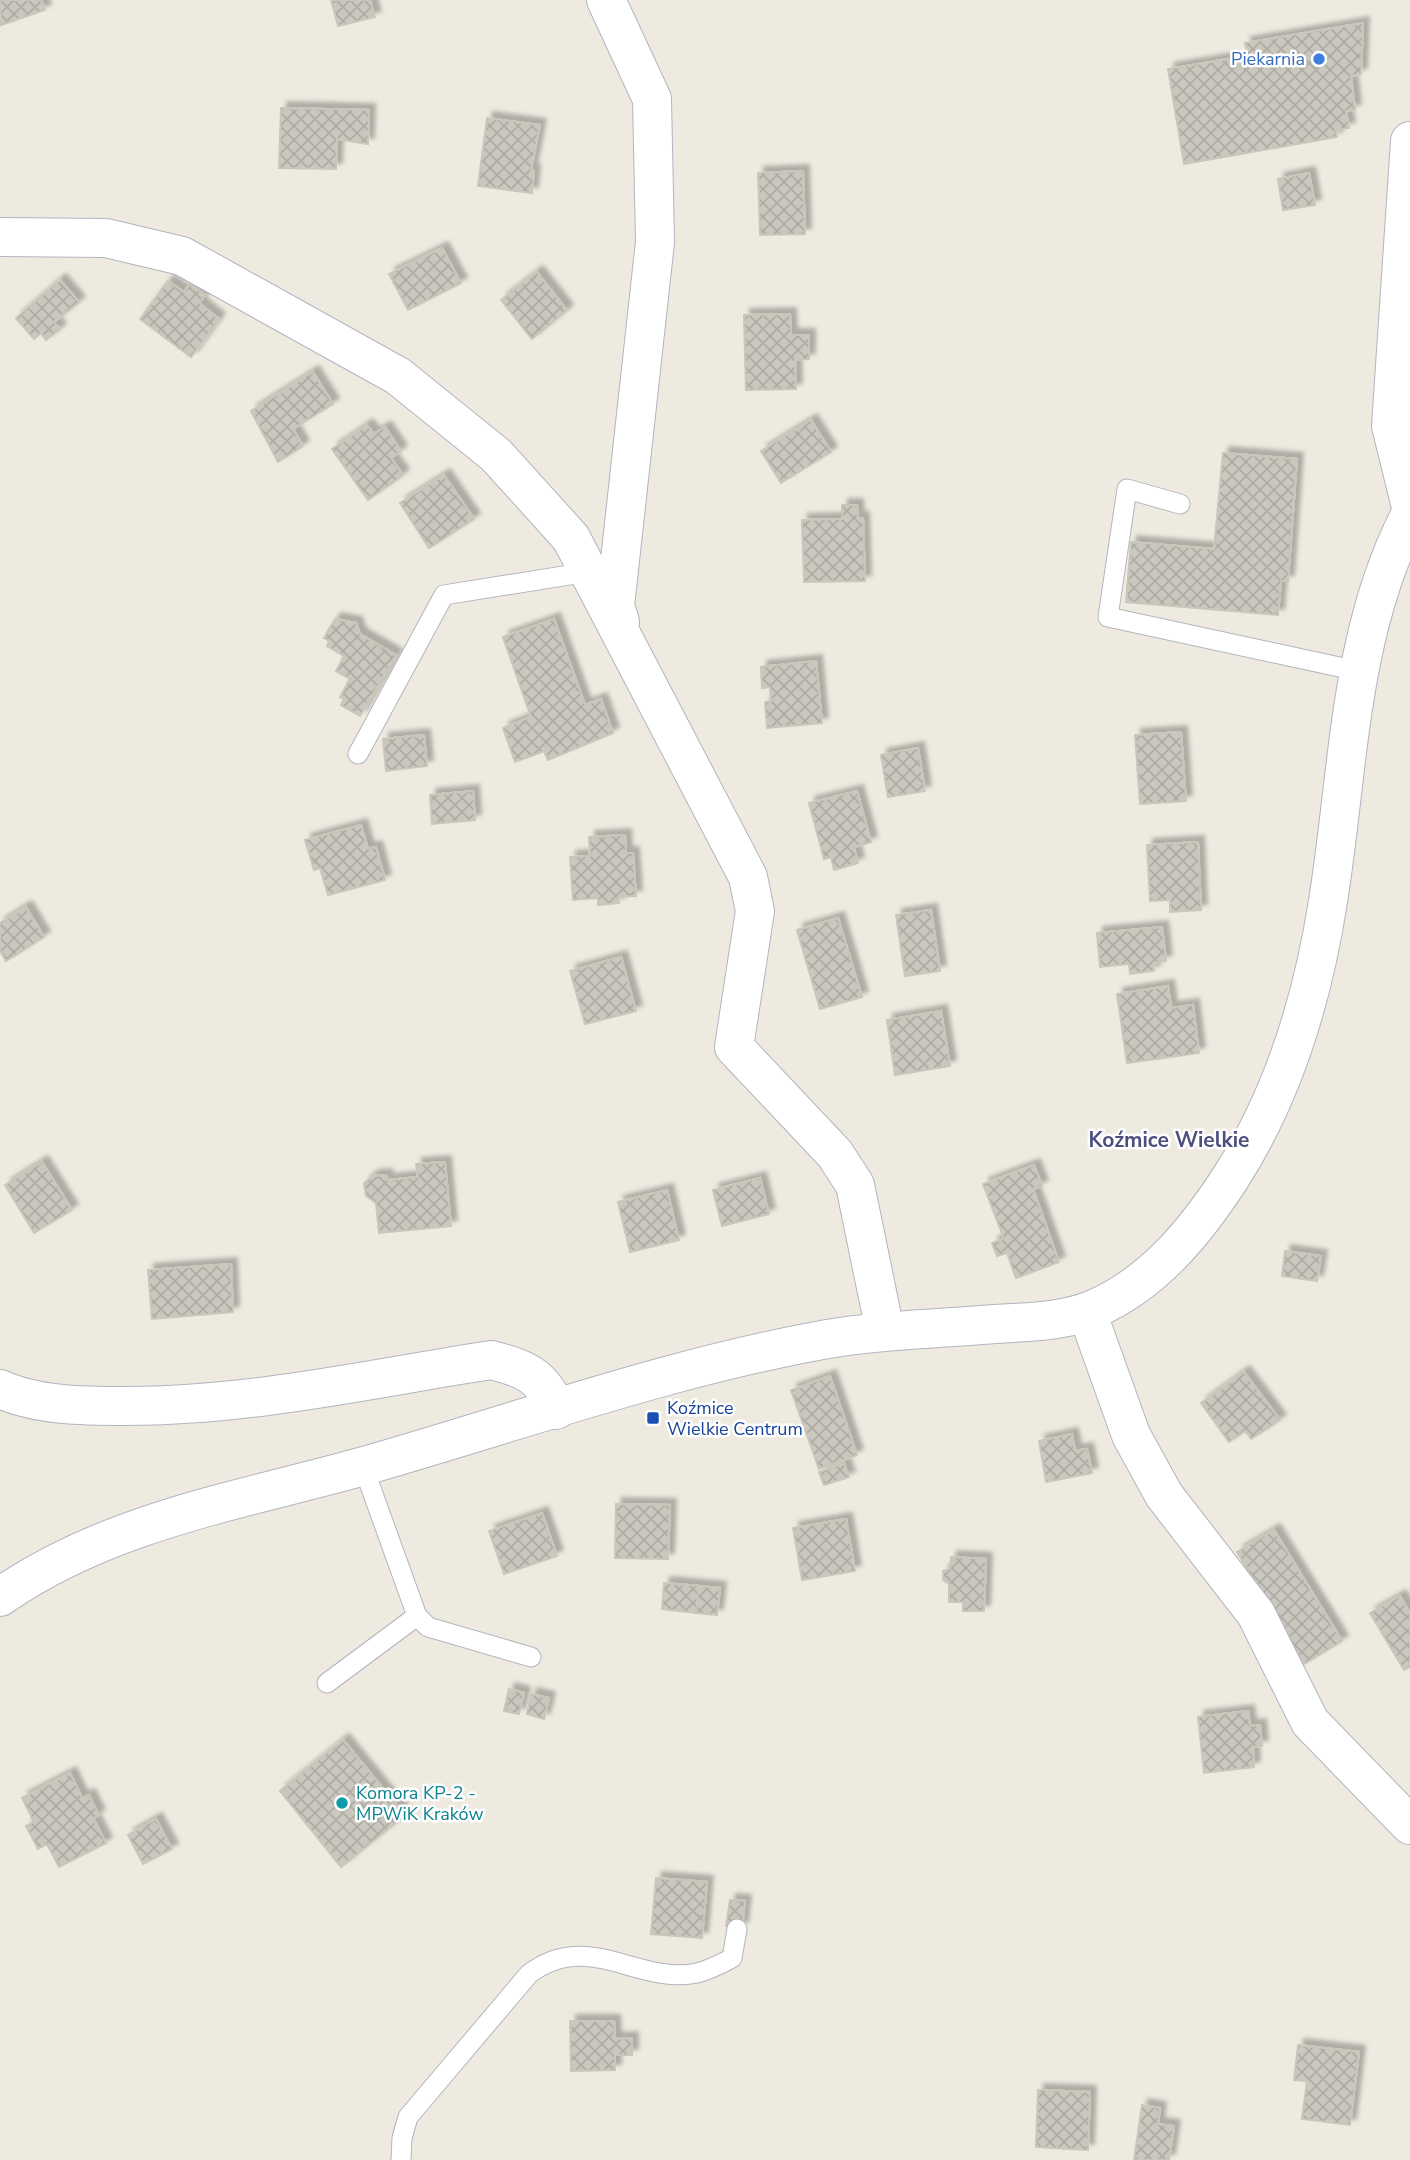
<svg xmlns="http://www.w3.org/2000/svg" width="1410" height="2160" viewBox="0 0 1410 2160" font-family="'Nunito Sans',sans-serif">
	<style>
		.building { fill: url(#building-cross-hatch); stroke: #cac6b9; stroke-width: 2; filter: url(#shadow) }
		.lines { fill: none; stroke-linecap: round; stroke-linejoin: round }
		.service-casing { stroke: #b3b4c0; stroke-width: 21 }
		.minor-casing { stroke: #b3b4c0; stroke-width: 40 }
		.tertiary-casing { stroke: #b3b4c0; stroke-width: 40 }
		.service { stroke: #fff; stroke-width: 19 }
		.minor { stroke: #fff; stroke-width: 38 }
		.tertiary { stroke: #fff; stroke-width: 38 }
		.shop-dot { fill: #3f7fe0; stroke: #fff; stroke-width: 2.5 }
		.transit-dot { fill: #1a4fb4; stroke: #fff; stroke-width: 2.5 }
		.culture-dot { fill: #0f9aa8; stroke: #fff; stroke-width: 2.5 }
		.labels { text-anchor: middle; stroke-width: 5; stroke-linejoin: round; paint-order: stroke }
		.shop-label { font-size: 18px; fill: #366cbe; stroke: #fff; text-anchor: end }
		.transit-label { font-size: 18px; fill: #164399; stroke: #fff; text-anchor: start }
		.culture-label { font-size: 18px; fill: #0d838f; stroke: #fff; text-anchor: start }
		.quarter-label { font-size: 21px; font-weight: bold; fill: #4c4f7e; stroke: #fff }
	</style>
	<defs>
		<pattern id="building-cross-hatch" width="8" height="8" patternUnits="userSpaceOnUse" patternTransform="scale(1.75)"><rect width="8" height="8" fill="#cac8be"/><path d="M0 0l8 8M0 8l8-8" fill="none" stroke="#aeaca4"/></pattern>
		<filter id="shadow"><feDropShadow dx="6" dy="-6" stdDeviation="2" flood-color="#0004"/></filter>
	</defs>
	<rect width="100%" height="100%" fill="#eeeae0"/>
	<!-- building -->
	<g class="building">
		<path d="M0 0H41L45 10 1 25Z"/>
		<path d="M331 0H370L375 17 338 26Z"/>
		<path d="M1363 23 1361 74 1351 76 1355 110 1346 111 1349 128 1336 130 1337 137 1184 164 1168 69 1228 59 1230 66 1249 62 1245 43Z"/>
		<path d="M281 108 369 110 368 144 337 139 336 169 279 168Z"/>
		<path d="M487 118 540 125 531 170 534 171 532 193 478 186Z"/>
		<path d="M803 171 805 234 760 235 758 173Z"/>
		<path d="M1309 173 1315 205 1283 210 1278 179Z"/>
		<path d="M442 248 461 283 408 310 389 274Z"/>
		<path d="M537 272 567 310 532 339 501 300Z"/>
		<path d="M60 280 79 302 54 322 60 329 46 340 41 333 34 339 16 318Z"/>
		<path d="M168 281 184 292 190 284 205 295 199 303 219 319 191 357 140 319Z"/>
		<path d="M790 314 791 335H809V359L795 360 796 389 746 390 744 315Z"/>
		<path d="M313 372 333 404 293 429 303 446 278 462 251 411Z"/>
		<path d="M811 420 831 452 781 483 761 451Z"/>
		<path d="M367 425 374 434 385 427 401 451 391 458 403 475 368 500 332 449Z"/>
		<path d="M1223 453 1297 459 1288 581H1281L1278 615 1126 602 1131 542 1214 549Z"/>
		<path d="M444 475 474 519 429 548 400 503Z"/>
		<path d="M842 505H857L858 518H863L865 581 804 582 802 520 842 519Z"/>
		<path d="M335 619 356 623 360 634 396 655 360 716 341 705 344 699 340 697 350 679 336 671 344 656 327 646 329 641 324 638Z"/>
		<path d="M554 619 585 705 601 699 613 733 548 760 544 751 515 762 503 728 531 717 503 637Z"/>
		<path d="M816 661 822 723 767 728 765 702 771 701 770 687 762 688 761 667Z"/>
		<path d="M1181 732 1186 801 1140 804 1135 735Z"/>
		<path d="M424 735 427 766 386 771 383 739Z"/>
		<path d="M918 748 925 791 888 797 881 755Z"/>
		<path d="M473 791 475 820 432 824 430 795Z"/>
		<path d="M857 791 871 842 854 847 858 863 834 870 831 857 824 859 809 803Z"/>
		<path d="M361 825 368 849 376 847 385 880 328 895 320 868 314 870 305 840Z"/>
		<path d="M625 835 626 853H633L636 896 618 897 619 903 598 905V898L573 900 570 857 590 856 589 837Z"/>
		<path d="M1198 842 1201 910 1170 912V900L1150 901 1147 845Z"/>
		<path d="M26 907 44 937 6 961 0 951V923Z"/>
		<path d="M931 910 940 971 905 976 896 915Z"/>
		<path d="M838 918 862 997 820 1009 797 930Z"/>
		<path d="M1162 927 1166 961 1153 963 1154 971 1130 974 1129 964 1100 967 1097 933Z"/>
		<path d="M621 957 636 1011 585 1024 570 971Z"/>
		<path d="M1168 986 1171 1008 1193 1005 1199 1053 1127 1063 1117 994Z"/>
		<path d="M941 1011 950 1066 895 1075 887 1020Z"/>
		<path d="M42 1162 72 1210 34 1233 5 1185Z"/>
		<path d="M445 1162 451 1226 379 1233 376 1203 366 1196 364 1183 373 1176 386 1175 387 1180 418 1177 416 1164Z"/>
		<path d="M1034 1165 1042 1186 1033 1189 1059 1262 1016 1278 1007 1253 997 1256 992 1243 1004 1239 983 1184Z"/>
		<path d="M760 1178 769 1214 722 1226 713 1190Z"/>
		<path d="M667 1190 679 1240 630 1252 618 1202Z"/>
		<path d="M1285 1251 1321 1256 1317 1281 1282 1276Z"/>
		<path d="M231 1264 233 1312 152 1319 148 1270Z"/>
		<path d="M1244 1372 1280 1420 1251 1439 1245 1431 1229 1442 1201 1403Z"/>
		<path d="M830 1376 857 1455 819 1469 791 1390Z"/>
		<path d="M1072 1434 1075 1451 1087 1449 1092 1473 1046 1482 1039 1441Z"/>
		<path d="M844 1463 849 1477 824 1485 819 1472Z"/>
		<path d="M616 1504 670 1505 668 1559 615 1558Z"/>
		<path d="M542 1513 557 1556 504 1574 489 1531Z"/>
		<path d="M846 1519 855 1571 802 1580 793 1528Z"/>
		<path d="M1274 1530 1342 1641 1304 1664 1237 1552Z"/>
		<path d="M951 1557 986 1559 984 1611H963V1602H949V1584L943 1580V1571L950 1569Z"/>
		<path d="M664 1583 699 1586 696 1613 662 1609Z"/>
		<path d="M699 1586 720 1588 717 1615 696 1613Z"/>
		<path d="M1400 1596 1410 1613V1667L1404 1670 1370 1613Z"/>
		<path d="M509 1689 524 1693 519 1714 504 1711Z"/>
		<path d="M531 1694 549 1698 544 1719 527 1714Z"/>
		<path d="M1248 1711 1250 1726 1260 1725 1262 1746 1253 1747 1254 1767 1204 1773 1198 1717Z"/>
		<path d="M343 1740 405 1815 341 1867 280 1791Z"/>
		<path d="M70 1773 82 1798 89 1795 99 1815 93 1818 106 1843 59 1867 47 1844 38 1849 26 1826 34 1822 22 1798Z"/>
		<path d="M156 1819 172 1849 143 1864 128 1835Z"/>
		<path d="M656 1878 707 1882 702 1938 651 1934Z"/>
		<path d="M730 1900 745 1901 742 1928 726 1926Z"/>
		<path d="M570 2021H614L615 2039 632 2038V2055H615V2070L571 2071Z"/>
		<path d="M1298 2045 1359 2052 1350 2125 1302 2119 1307 2081 1294 2080Z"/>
		<path d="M1038 2090 1090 2092 1088 2150 1036 2147Z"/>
		<path d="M1142 2105 1160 2108 1158 2124 1174 2126 1169 2160H1134Z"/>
	</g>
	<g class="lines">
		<defs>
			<g id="service">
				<path d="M1180 504 1127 489 1108 617 1358 671"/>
				<path d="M358 754 444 595 588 572"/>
				<path d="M363 1466 417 1616 428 1627 531 1657"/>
				<path d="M327 1683 417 1616"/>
				<path d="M401 2160 402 2138 408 2117 529 1974C588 1929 637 1985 697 1973 709 1970 721 1964 732 1958L737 1929"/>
			</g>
			<g id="minor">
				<path d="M606 0 652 99 655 242 615 606 620 622"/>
				<path d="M1410 141 1391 426 1410 503"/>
				<path d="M0 237 106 238 182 256 398 376 496 455 571 538 748 877 755 911 734 1047 835 1154 855 1185 885 1331"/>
				<path d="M1087 1312 1131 1435 1164 1495 1256 1614 1310 1722 1410 1825"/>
			</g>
			<g id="tertiary">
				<path d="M0 1389C37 1406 86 1406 126 1406 250 1406 369 1379 491 1360 524 1368 544 1376 556 1410"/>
				<path d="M0 1597C110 1520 245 1500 371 1464 520 1421 669 1368 822 1340 879 1330 936 1329 994 1324 1027 1322 1063 1322 1094 1309 1154 1283 1196 1231 1231 1177 1284 1094 1313 998 1328 901 1349 771 1348 635 1410 515"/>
			</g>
		</defs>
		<!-- service casing -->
		<use href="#service" class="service-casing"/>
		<!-- minor casing -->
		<use href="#minor" class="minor-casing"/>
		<!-- tertiary casing -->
		<use href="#tertiary" class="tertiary-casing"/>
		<!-- service -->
		<use href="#service" class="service"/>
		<!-- minor -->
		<use href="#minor" class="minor"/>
		<!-- tertiary -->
		<use href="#tertiary" class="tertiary"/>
	</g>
	<!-- markers -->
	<circle class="shop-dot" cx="1319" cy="59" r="7"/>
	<rect class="transit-dot" x="646" y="1411" width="14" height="14" rx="3.5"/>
	<circle class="culture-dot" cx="342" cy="1803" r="7"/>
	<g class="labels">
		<!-- shop labels -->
		<g class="shop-label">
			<text x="1305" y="65">Piekarnia</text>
		</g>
		<!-- transit labels -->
		<g class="transit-label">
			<text x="667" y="1414">Koźmice<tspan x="667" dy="21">Wielkie Centrum</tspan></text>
		</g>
		<!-- culture labels -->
		<g class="culture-label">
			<text x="356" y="1799">Komora KP-2 -<tspan x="356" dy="21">MPWiK Kraków</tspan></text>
		</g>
		<!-- quarter labels -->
		<g class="quarter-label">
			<text x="1169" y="1147">Koźmice Wielkie</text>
		</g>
	</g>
</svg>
